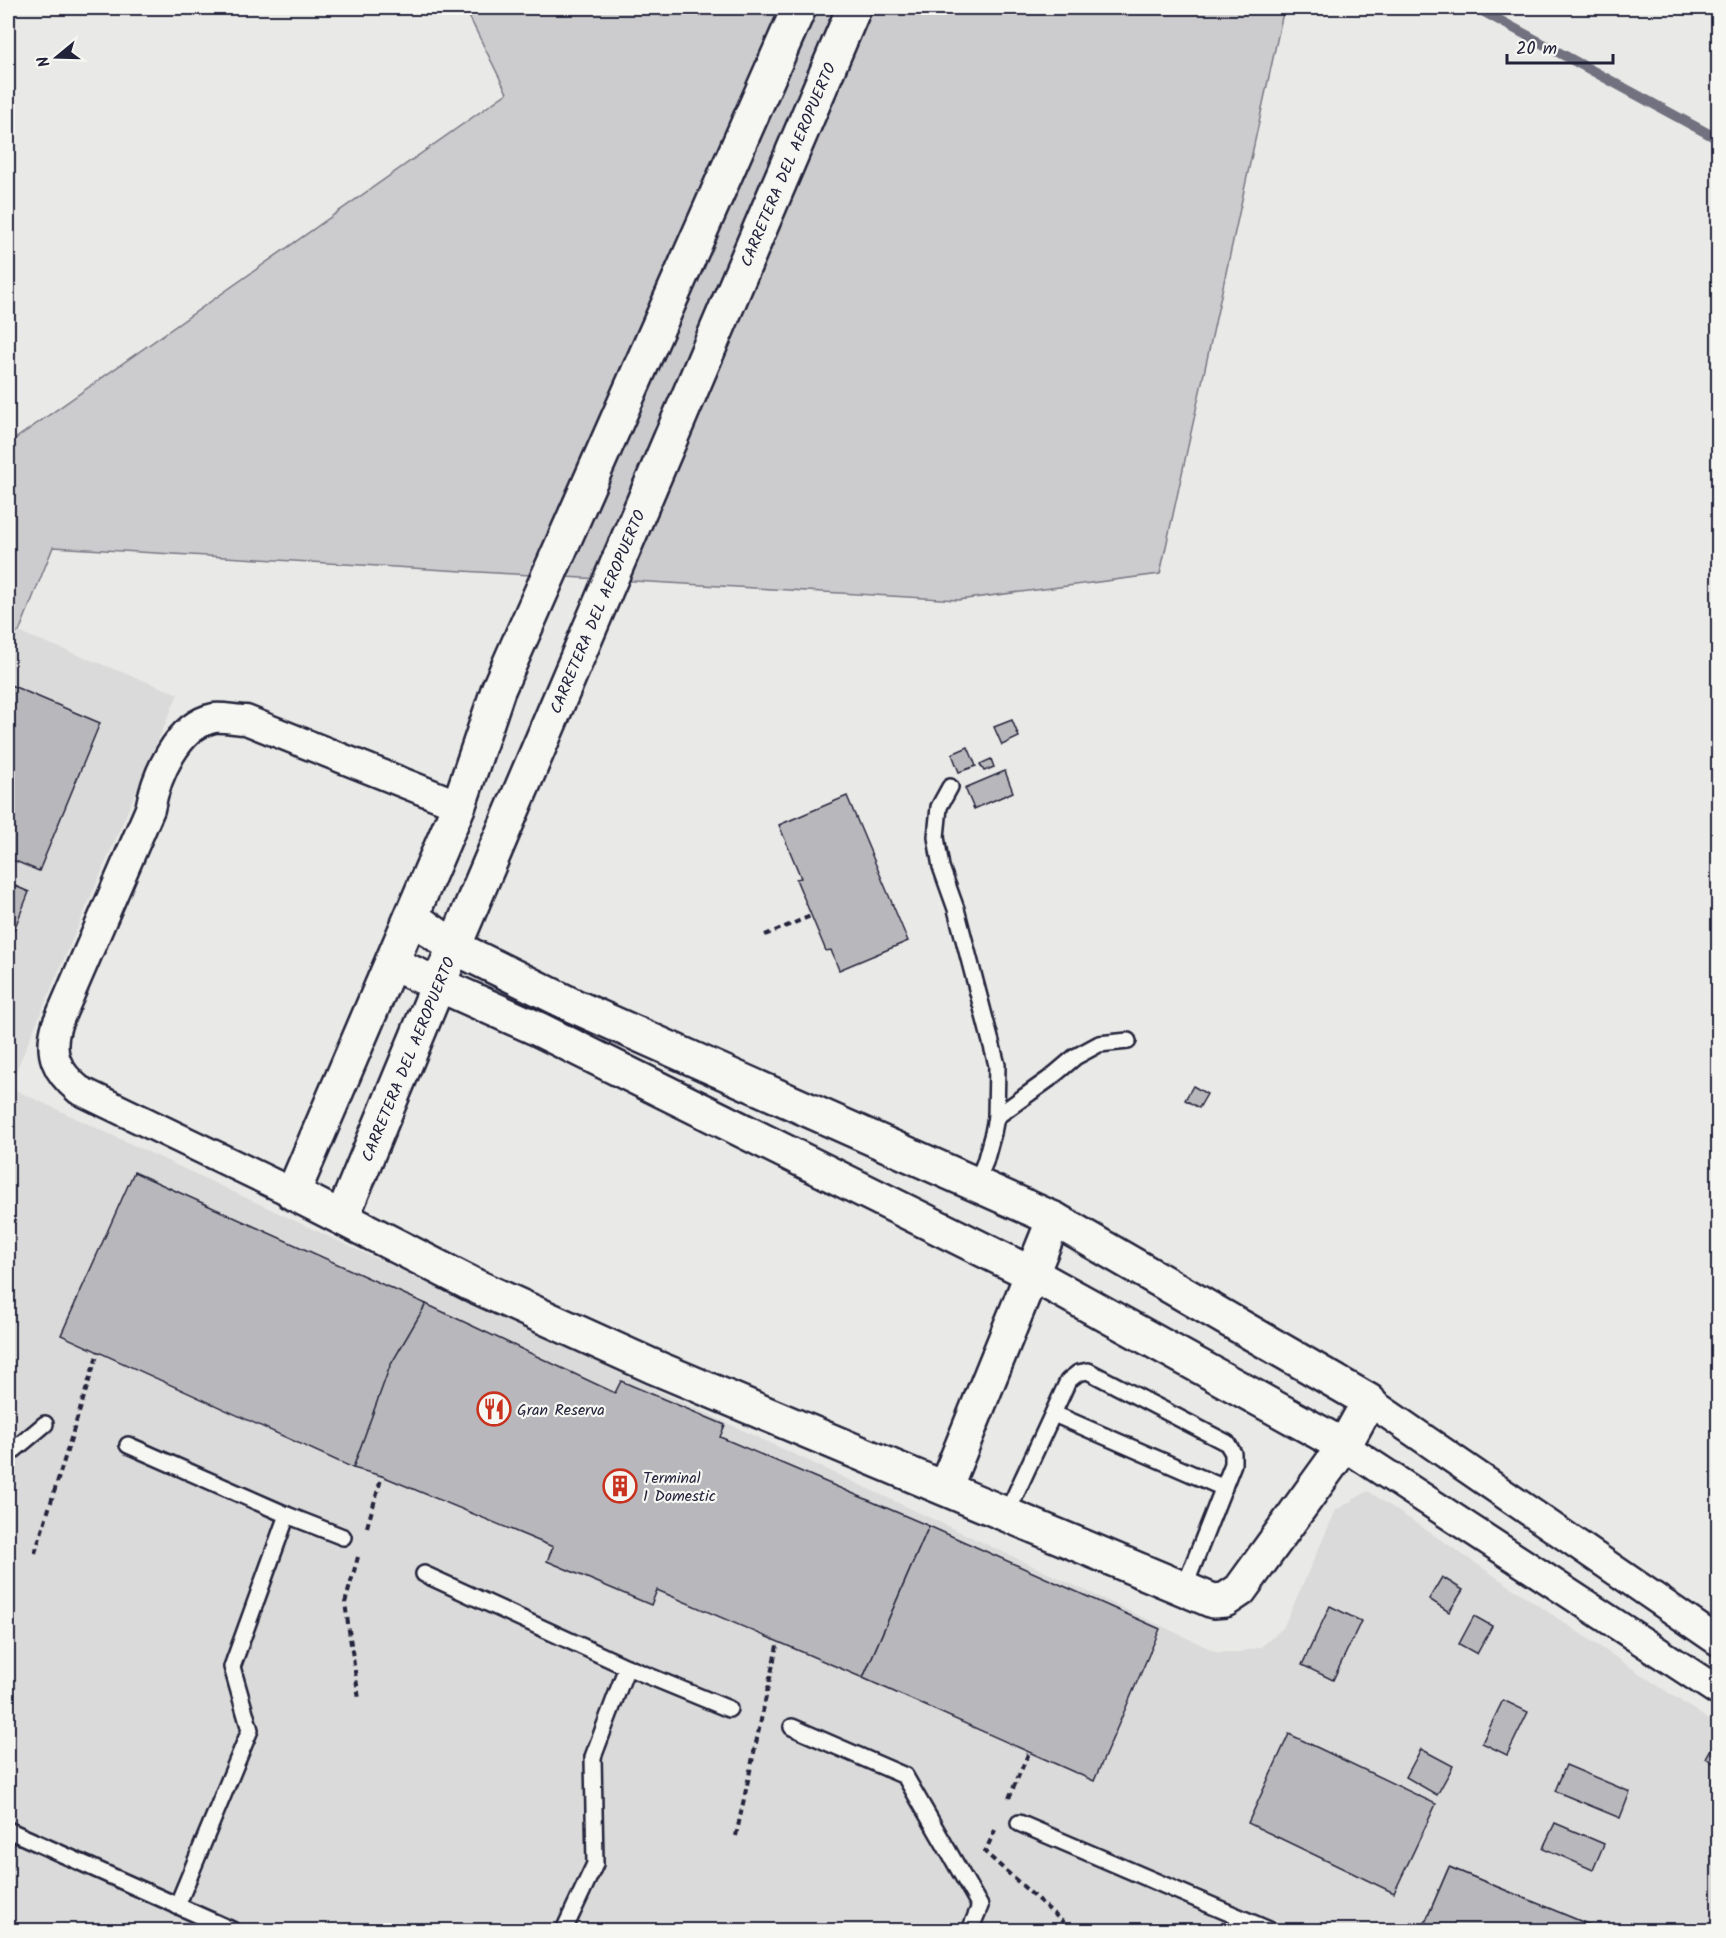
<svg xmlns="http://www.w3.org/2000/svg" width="1726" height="1938" viewBox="0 0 1726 1938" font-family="Kalam,sans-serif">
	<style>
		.built { fill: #dadada }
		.green { fill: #ccccce; stroke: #777784; stroke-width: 1.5 }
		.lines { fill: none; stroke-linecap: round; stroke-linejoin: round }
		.stream { stroke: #71717f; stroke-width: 10 }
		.building { fill: #b8b8bc; stroke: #22223b; stroke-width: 1.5 }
		.lane-casing { stroke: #22223b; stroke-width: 20 }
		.street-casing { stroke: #22223b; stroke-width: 33 }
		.secondary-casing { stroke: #22223b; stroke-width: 38 }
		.path { stroke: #22223b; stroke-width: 4; stroke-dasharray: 6 4.5; stroke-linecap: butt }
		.lane { stroke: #f6f6f2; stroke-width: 15 }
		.street { stroke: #f6f6f2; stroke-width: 28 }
		.secondary { stroke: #f6f6f2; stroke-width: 33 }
		.labels { text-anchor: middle; stroke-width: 4.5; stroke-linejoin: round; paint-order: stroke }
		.street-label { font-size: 16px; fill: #22223b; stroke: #f6f6f2 }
		.poi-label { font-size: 16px; fill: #22223b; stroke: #f6f6f2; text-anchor: start }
	</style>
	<rect width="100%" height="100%" fill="#e9e9e7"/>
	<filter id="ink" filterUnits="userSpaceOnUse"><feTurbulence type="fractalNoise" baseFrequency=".0167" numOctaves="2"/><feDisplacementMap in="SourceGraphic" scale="12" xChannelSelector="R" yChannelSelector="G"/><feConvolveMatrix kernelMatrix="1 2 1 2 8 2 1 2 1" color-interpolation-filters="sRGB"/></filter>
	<g filter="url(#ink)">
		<!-- built -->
		<path class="built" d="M19 632 178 694 9 1087 1217 1652H1239L1261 1647 1283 1628 1336 1510 1368 1491 1718 1726V1930H8V636Z"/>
		<!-- green -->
		<path class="green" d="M465 8H1284L1160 574 958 600 53 547 19 632 8 636V444L507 93Z"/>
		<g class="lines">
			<!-- stream -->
			<path class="stream" d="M1477 8 1718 139"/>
		</g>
		<!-- building -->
		<g class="building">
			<path d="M8 684 100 723 39 871 8 858Z"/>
			<path d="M1012 720 1019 737 1002 745 994 727Z"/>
			<path d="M968 747 976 766 959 772 952 754Z"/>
			<path d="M991 759 994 767 984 771 980 764Z"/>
			<path d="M1005 771 1013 792 974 809 965 788Z"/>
			<path d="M847 796 908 941 839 970 831 950 826 951 796 879 801 878 779 825Z"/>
			<path d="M8 883 29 892 8 945Z"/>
			<path d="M1193 1086 1207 1094 1199 1108 1185 1100Z"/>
			<path d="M134 1172 426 1304 353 1468 61 1335Z"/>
			<path d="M426 1304 615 1393 621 1381 725 1425 720 1437 929 1526 863 1678 657 1590 651 1605 547 1561 553 1547 382 1476 353 1468 390 1366Z"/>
			<path d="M929 1526 1160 1629 1094 1781 863 1678Z"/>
			<path d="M1442 1577 1463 1590 1449 1612 1429 1599Z"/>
			<path d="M1330 1606 1361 1621 1333 1680 1302 1665Z"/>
			<path d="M1474 1616 1492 1626 1477 1654 1459 1644Z"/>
			<path d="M1503 1700 1528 1712 1507 1755 1482 1743Z"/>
			<path d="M1289 1734 1436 1804 1394 1893 1248 1823Z"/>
			<path d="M1714 1743 1718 1745V1766L1706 1758Z"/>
			<path d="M1421 1749 1453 1766 1437 1795 1406 1777Z"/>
			<path d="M1566 1765 1630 1792 1620 1818 1555 1791Z"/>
			<path d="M1555 1823 1604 1844 1593 1870 1543 1848Z"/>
			<path d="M1449 1867 1602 1930H1422Z"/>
			<path d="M1449 1867 1602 1930H1422Z"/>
		</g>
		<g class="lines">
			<defs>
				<g id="lane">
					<path d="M950 787 939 807 936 837 941 867 956 909 997 1065 996 1117 993 1133 985 1162 976 1184"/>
					<path d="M996 1117 1049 1079 1075 1057 1099 1044 1128 1041"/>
					<path d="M1054 1414 1224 1488"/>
					<path d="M128 1445 287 1515 232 1667 250 1730 177 1906"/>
					<path d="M8 1455 45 1424"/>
					<path d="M287 1515 343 1537"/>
					<path d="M1006 1515 1068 1381 1078 1373 1088 1371 1227 1443 1233 1453V1464L1184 1588"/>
					<path d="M424 1574 627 1667 593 1757 595 1864 564 1930"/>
					<path d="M627 1667 729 1709"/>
					<path d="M792 1727 905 1776 980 1906 970 1930"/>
					<path d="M1019 1823 1269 1930"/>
					<path d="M8 1830 232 1930"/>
				</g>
				<g id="street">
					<path d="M293 1193 79 1090C56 1071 48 1053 57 1024L150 809C156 777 177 725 214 718 224 717 236 720 246 720L459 805"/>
					<path d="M1369 1401 1718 1641"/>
					<path d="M1344 1446 1718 1691"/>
				</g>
				<g id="secondary">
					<path d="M412 917 454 947 574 1006 1054 1219 1369 1401 1344 1446 1240 1590 1225 1600 1213 1601 652 1366 471 1284 293 1193 459 805 498 690 799 8"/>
					<path d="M393 964 538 1029 1032 1274 1344 1446"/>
					<path id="s1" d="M342 1217 454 947 854 8"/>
					<path d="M945 1488 1054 1219"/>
				</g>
			</defs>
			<!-- lane casing -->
			<use href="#lane" class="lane-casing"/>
			<!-- street casing -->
			<use href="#street" class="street-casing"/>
			<!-- secondary casing -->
			<use href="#secondary" class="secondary-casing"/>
			<!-- path -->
			<g class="path">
				<path d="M765 935 811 916"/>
				<path d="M367 1527 382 1476"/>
				<path d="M35 1553 98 1352"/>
				<path d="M358 1557 345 1603 359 1699"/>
				<path d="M1009 1798 1029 1752"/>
				<path d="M995 1830 985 1852 1064 1923"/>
				<path d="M736 1836 778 1641"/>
			</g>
			<!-- lane -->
			<use href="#lane" class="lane"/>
			<!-- street -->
			<use href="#street" class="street"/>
			<!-- secondary -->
			<use href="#secondary" class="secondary"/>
		</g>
	</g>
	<!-- icons -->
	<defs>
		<symbol id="restaurant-ring" viewBox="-11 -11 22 22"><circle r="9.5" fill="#f6f6f2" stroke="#c8321e" stroke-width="1.5"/><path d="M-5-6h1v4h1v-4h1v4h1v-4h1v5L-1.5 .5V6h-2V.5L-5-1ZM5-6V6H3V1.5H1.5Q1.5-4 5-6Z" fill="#c8321e"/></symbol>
		<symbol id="building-ring" viewBox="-11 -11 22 22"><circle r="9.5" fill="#f6f6f2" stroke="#c8321e" stroke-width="1.5"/><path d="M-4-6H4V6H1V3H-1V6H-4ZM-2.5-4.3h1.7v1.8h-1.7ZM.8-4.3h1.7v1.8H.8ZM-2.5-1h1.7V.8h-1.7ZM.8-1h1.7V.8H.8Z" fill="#c8321e"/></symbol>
	</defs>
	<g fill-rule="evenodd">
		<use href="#restaurant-ring" x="475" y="1390" width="38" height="38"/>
		<use href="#building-ring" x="601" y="1467" width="38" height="38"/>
	</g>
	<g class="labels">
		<!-- street labels -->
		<g class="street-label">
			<text dy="6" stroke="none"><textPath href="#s1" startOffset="1143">CARRETERA DEL AEROPUERTO</textPath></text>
			<text dy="6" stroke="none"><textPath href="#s1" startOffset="657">CARRETERA DEL AEROPUERTO</textPath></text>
			<text dy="6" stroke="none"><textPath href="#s1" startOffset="171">CARRETERA DEL AEROPUERTO</textPath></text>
		</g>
		<!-- poi labels -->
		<g class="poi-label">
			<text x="517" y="1415">Gran Reserva</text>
			<text x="643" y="1483">Terminal<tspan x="643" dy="18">1 Domestic</tspan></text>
		</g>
	</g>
	<!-- margin -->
	<rect width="1726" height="1938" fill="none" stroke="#f6f6f2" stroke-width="30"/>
	<rect x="15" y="15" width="1696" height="1908" fill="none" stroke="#22223b" stroke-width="2" filter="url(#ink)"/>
	<!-- north arrow -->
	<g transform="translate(57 57) rotate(251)" stroke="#f6f6f2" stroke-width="4.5" paint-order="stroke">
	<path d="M0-4.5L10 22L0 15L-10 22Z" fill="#22223b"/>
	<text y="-9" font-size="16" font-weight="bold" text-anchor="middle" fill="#22223b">N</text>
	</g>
	<!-- scale -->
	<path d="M1507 54v9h106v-9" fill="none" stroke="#22223b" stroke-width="3"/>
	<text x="1516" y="54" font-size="18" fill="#22223b" stroke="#f6f6f2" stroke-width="4.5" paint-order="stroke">20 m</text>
</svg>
